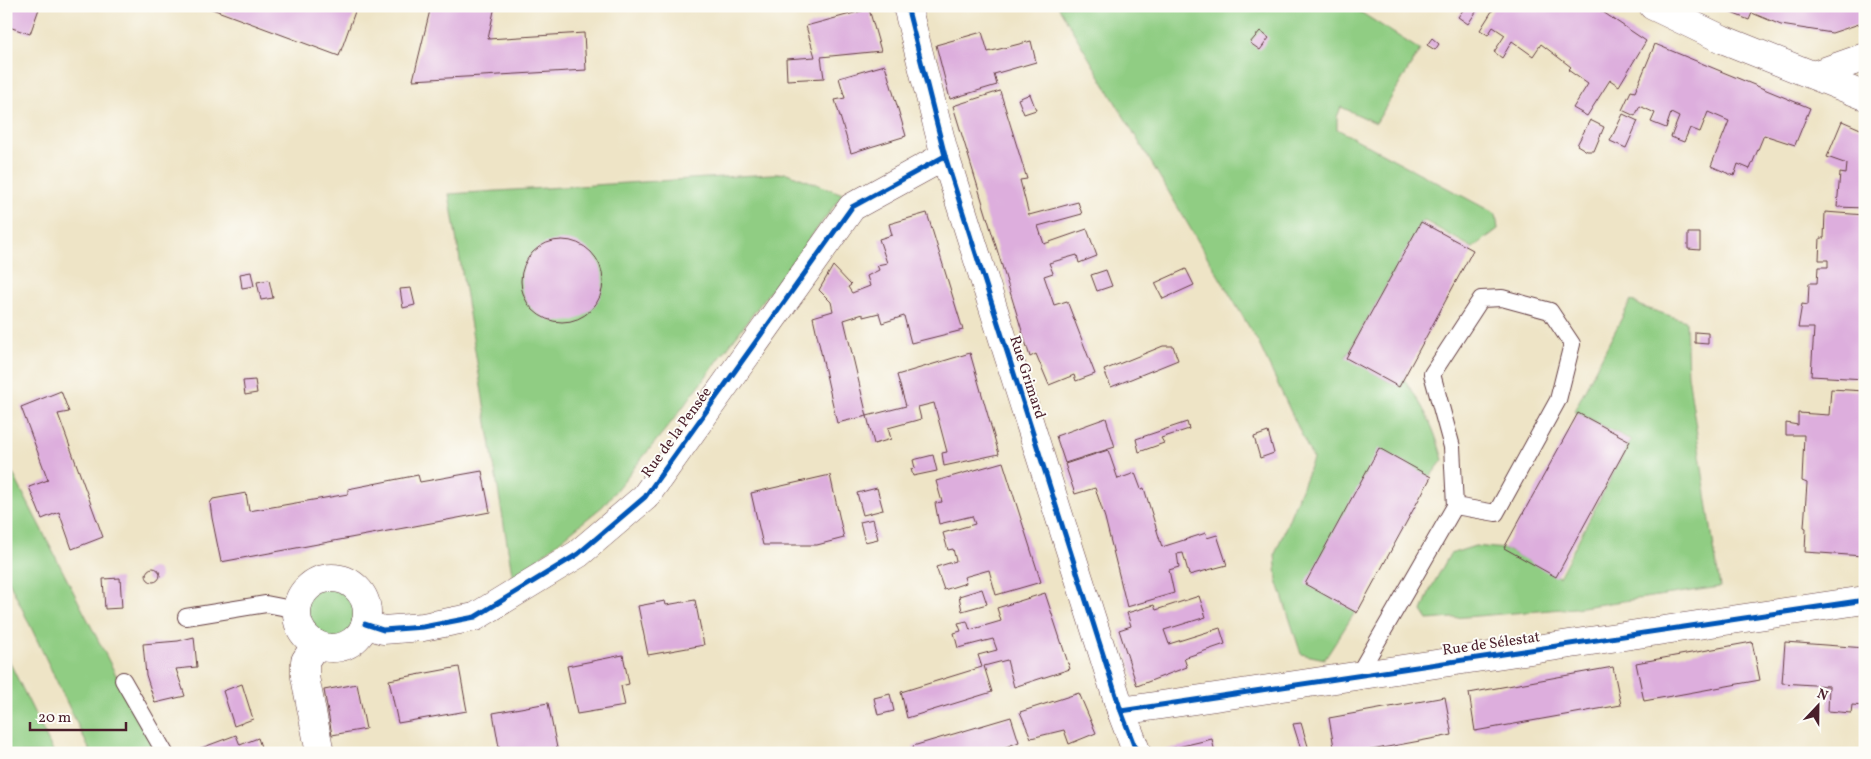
<svg xmlns="http://www.w3.org/2000/svg" width="1871" height="759" viewBox="0 0 1871 759" font-family="Vollkorn,serif">
	<style>
		.green { fill: #90cd83; stroke: #6d7657 }
		.building { fill: #ddaedd }
		.lines { fill: none; stroke-linecap: round; stroke-linejoin: round }
		.service-casing { stroke: #633d42; stroke-width: 18 }
		.minor-casing { stroke: #633d42; stroke-width: 29 }
		.tertiary-casing { stroke: #633d42; stroke-width: 29 }
		.service { stroke: #fff; stroke-width: 16 }
		.minor { stroke: #fff; stroke-width: 28 }
		.tertiary { stroke: #fff; stroke-width: 28 }
		.cycleway-casing { stroke: #fdfcf7; stroke-width: 8 }
		.cycleway { stroke: #0057b8; stroke-width: 5 }
		.labels { text-anchor: middle; stroke-width: 4; stroke-linejoin: round; paint-order: stroke }
		.street-label { font-size: 15px; fill: #4a1f2b; stroke: #fdfcf7 }
	</style>
	<rect width="100%" height="100%" fill="#fdfcf7"/>
	<filter id="ink" filterUnits="userSpaceOnUse"><feTurbulence type="fractalNoise" baseFrequency=".02" numOctaves="2"/><feDisplacementMap in="SourceGraphic" scale="10" xChannelSelector="R" yChannelSelector="G"/><feConvolveMatrix kernelMatrix="1 2 1 2 8 2 1 2 1" color-interpolation-filters="sRGB"/></filter>
	<filter id="wash" filterUnits="userSpaceOnUse"><feTurbulence type="fractalNoise" baseFrequency=".0096" numOctaves="4" result="noise"/><feDisplacementMap in="SourceGraphic" scale="20" xChannelSelector="R" yChannelSelector="G"/><feGaussianBlur stdDeviation="1.12" result="paint"/><feColorMatrix in="noise" values="0 0 0 0 0 0 0 0 0 0 0 0 0 0 0 0 0 1.4 0 .05"/><feComposite in="paint" operator="in"/></filter>
	<g filter="url(#wash)">
		<rect width="100%" height="100%" fill="#eee4c6"/>
		<!-- green -->
		<g class="green">
			<path d="M1058 6H1351L1420 50 1376 123 1341 107 1337 117V129L1496 214 1498 229 1473 248 1423 220 1346 357 1395 385 1401 375C1423 405 1433 424 1443 460L1429 478 1357 609 1325 659 1301 654 1277 580 1275 554 1313 459 1258 342Z"/>
			<path d="M787 173 843 194 674 419 603 506 513 579 449 194Z"/>
			<path d="M1631 300 1643 307 1686 321 1688 375 1720 587 1575 608 1428 620 1422 611 1430 590 1450 554 1475 546 1505 549 1559 577 1631 440 1574 411Z"/>
			<path d="M6 458 10 468 156 753H91L6 575Z"/>
			<circle cx="332" cy="613" r="34"/>
			<path d="M6 655 54 753H6Z"/>
		</g>
		<g id="blocks">
			<!-- building -->
			<g class="building">
				<path d="M6 6H40L30 34 6 26Z"/>
				<path d="M204 6H357L339 56Z"/>
				<path d="M431 6H495L488 39 584 33 586 70 413 80Z"/>
				<path d="M1466 6H1480L1468 24 1458 17Z"/>
				<path d="M1492 6H1594L1646 41 1619 86 1610 80 1587 116 1573 108 1588 84 1568 70 1571 67 1541 44 1533 56 1512 41 1502 58 1494 52 1505 35 1493 27 1488 35 1480 30 1494 8Z"/>
				<path d="M1714 6H1865V22L1832 33 1781 25 1752 13 1749 20Z"/>
				<path d="M869 9 881 51 821 57 824 78 787 80 786 59 815 57 806 26Z"/>
				<path d="M1260 31 1269 38 1260 50 1250 43Z"/>
				<path d="M982 32 988 52 1031 41 1036 62 994 74 997 85 950 99 936 45Z"/>
				<path d="M1432 38 1439 44 1435 50 1427 45Z"/>
				<path d="M1655 44 1810 108 1795 145 1764 135 1750 169 1738 164 1734 176 1711 166 1729 121 1708 112 1700 132 1690 128 1684 142 1671 137 1679 117 1671 113 1666 128 1651 122 1655 113 1644 108 1640 106 1635 116 1622 110 1631 91 1635 92Z"/>
				<path d="M885 65 906 136 851 153 835 100 845 98 839 78Z"/>
				<path d="M1000 91 1027 179 1020 180 1029 215 1078 202 1082 214 1038 226 1044 244 1087 229 1097 256 1079 263 1077 255 1049 263 1053 273 1044 276 1054 305 1067 301 1095 374 1076 381 1074 375 1049 385 1036 354 1030 357 953 106Z"/>
				<path d="M1030 94 1036 110 1024 114 1018 99Z"/>
				<path d="M1623 114 1638 121 1626 148 1610 141Z"/>
				<path d="M1590 120 1604 127 1594 151H1587L1577 145Z"/>
				<path d="M1842 121 1865 131V208L1837 207 1840 173 1846 174 1847 164 1827 157Z"/>
				<path d="M1825 212 1865 215V379L1811 376 1814 328H1798L1802 304 1808 305 1809 283H1817L1818 267H1828V260H1819L1820 238H1824Z"/>
				<path d="M927 213 963 330 911 343 904 316 882 323 879 313 863 317V314L844 320 867 416 837 423 813 317 833 311 831 302 819 290 833 266 851 285 848 287 852 293 870 286 867 276 879 270 877 265 887 263 879 239 892 235 889 224Z"/>
				<path d="M1421 222 1473 250 1399 387 1346 358Z"/>
				<path d="M1688 233H1700V250L1688 249Z"/>
				<circle cx="562" cy="281" r="41"/>
				<path d="M1186 269 1194 285 1163 299 1155 283Z"/>
				<path d="M1106 270 1112 286 1097 291 1091 275Z"/>
				<path d="M251 272 254 286 242 288 240 274Z"/>
				<path d="M269 280 273 298 261 300 257 282Z"/>
				<path d="M411 288 415 305 403 308 400 289Z"/>
				<path d="M1695 332 1708 333V344L1695 343Z"/>
				<path d="M1163 346H1173L1178 360 1111 387 1104 370Z"/>
				<path d="M970 353 999 454 944 466 942 453 947 452 934 403 918 407 921 419 888 428 891 439 874 444 867 416 906 406 897 375Z"/>
				<path d="M255 380 257 393 245 395 243 381Z"/>
				<path d="M1831 389 1865 391 1863 556 1805 552 1806 528 1804 527 1807 483 1802 481 1804 435H1786V423L1798 425V413L1829 415Z"/>
				<path d="M61 391 69 412 58 414 103 537 72 549 59 512 42 519 29 487 48 480 21 407Z"/>
				<path d="M1578 413 1630 441 1556 577 1504 548Z"/>
				<path d="M1106 418 1115 447 1065 463 1056 436Z"/>
				<path d="M1187 422 1189 429 1161 438 1164 443 1139 452 1136 439Z"/>
				<path d="M1268 432 1274 453 1260 458 1254 437Z"/>
				<path d="M1379 448 1431 477 1357 613 1305 584Z"/>
				<path d="M1108 450 1118 479 1135 473 1141 489 1144 488 1162 547 1206 533 1207 538 1217 535 1227 565 1189 575 1183 553 1177 554 1179 567 1169 570 1174 593 1127 607 1105 518 1095 488 1075 494 1065 464Z"/>
				<path d="M933 455 937 471 913 476 911 469 915 468 913 460Z"/>
				<path d="M1003 462 1041 582 996 595 989 570 964 577 966 583 944 590 936 567 956 561 953 549 948 550 943 533 975 524 972 516 939 524 935 503 942 502 936 481Z"/>
				<path d="M482 471 490 512 221 562 212 518 210 503 213 499 246 493 249 511 348 494V489L418 475 420 482Z"/>
				<path d="M830 475 844 538 817 545H763L751 493Z"/>
				<path d="M877 488 883 510 863 515 857 493Z"/>
				<path d="M873 519 878 539 865 542 860 522Z"/>
				<circle cx="153" cy="575" r="7"/>
				<path d="M120 578 122 608 105 609 103 579Z"/>
				<path d="M982 589 987 604 962 611 959 596Z"/>
				<path d="M1045 593 1070 669 1014 687 1007 660 984 666 992 692 907 718 901 692 982 667 978 655 997 650 993 639 958 648 954 633 961 631 958 623 967 621 970 630 1001 621 997 608Z"/>
				<path d="M1199 596 1206 617 1164 630 1169 644 1220 628 1225 644 1184 658 1187 667 1137 686 1119 630 1131 626 1127 613 1154 605 1156 610Z"/>
				<path d="M695 600 704 645 648 655 638 606 665 601 666 605Z"/>
				<path d="M194 637 197 667 176 669 185 696 155 703 146 675 143 644 178 641Z"/>
				<path d="M1752 642 1760 680 1644 701 1636 663Z"/>
				<path d="M1785 642 1865 648V706L1852 705 1851 713 1828 711 1829 686 1782 683Z"/>
				<path d="M623 655 629 684 621 686 625 706 577 714 567 666Z"/>
				<path d="M459 667 467 711 398 723 389 680Z"/>
				<path d="M1613 667 1621 705 1475 731 1469 693Z"/>
				<path d="M242 684 253 719 234 726 223 691Z"/>
				<path d="M357 684 366 729 332 735 324 690Z"/>
				<path d="M1079 693 1096 733 1069 744 1064 730 1031 738 1020 712Z"/>
				<path d="M890 694 894 711 878 715 874 698Z"/>
				<path d="M1445 697 1452 735 1355 753H1335L1329 718Z"/>
				<path d="M548 703 558 753H500L493 713Z"/>
				<path d="M1011 717 1019 742 995 751 987 753H915L913 746Z"/>
				<path d="M1301 723 1310 753H1302L1293 724Z"/>
				<path d="M236 735 240 745 258 738 263 753H197L196 750Z"/>
				<path d="M1212 739 1215 753H1166L1165 750Z"/>
			</g>
		</g>
	</g>
	<g filter="url(#ink)">
		<use href="#blocks" fill-opacity="0" stroke="#633d42" stroke-width="1"/>
		<g class="lines">
			<defs>
				<g id="service">
					<path d="M186 617 266 604 297 610"/>
					<path d="M1358 675 1455 506 1496 513 1558 400 1572 344 1550 311 1502 298 1481 299 1432 374 1452 447 1455 506"/>
					<path d="M123 680 165 753"/>
				</g>
				<g id="minor">
					<path d="M1653 6 1722 39 1865 96"/>
					<path d="M1814 75 1865 57"/>
					<circle cx="332" cy="613" r="35"/>
					<path d="M365 624 383 630 423 627 475 617 578 554 645 497 852 207 945 156"/>
					<path d="M316 644 305 661V677L320 753"/>
					<path d="M1121 711 1865 600"/>
				</g>
				<path id="tertiary" d="M907 6 945 156 1121 711 1137 753"/>
			</defs>
			<!-- service casing -->
			<use href="#service" class="service-casing"/>
			<!-- minor casing -->
			<use href="#minor" class="minor-casing"/>
			<!-- tertiary casing -->
			<use href="#tertiary" class="tertiary-casing"/>
			<!-- service -->
			<use href="#service" class="service"/>
			<!-- minor -->
			<use href="#minor" class="minor"/>
			<!-- tertiary -->
			<use href="#tertiary" class="tertiary"/>
			<defs>
				<g id="cycleway">
					<path d="M907 6 945 156 1121 711 1137 753"/>
					<path d="M365 624 383 630 423 627 475 617 578 554 645 497 852 207 945 156"/>
					<path d="M1121 711 1865 600"/>
				</g>
			</defs>
			<!-- cycleway casing -->
			<use href="#cycleway" class="cycleway-casing"/>
			<!-- cycleway -->
			<use href="#cycleway" class="cycleway"/>
		</g>
	</g>
	<g class="labels">
		<!-- street labels -->
		<g class="street-label">
			<text transform="translate(1028 377) rotate(72)" y="5">Rue Grimard</text>
			<text transform="translate(676 432) rotate(-54)" y="5">Rue de la Pensée</text>
			<text transform="translate(1491 643) rotate(-8)" y="5">Rue de Sélestat</text>
		</g>
	</g>
	<!-- margin -->
	<rect width="1871" height="759" fill="none" stroke="#fdfcf7" stroke-width="25"/>
	<!-- north arrow -->
	<g transform="translate(1818 706) rotate(22)" stroke="#fdfcf7" stroke-width="4" paint-order="stroke">
	<path d="M0-4L9 19L0 12L-9 19Z" fill="#4a1f2b"/>
	<text y="-8" font-size="14" font-weight="bold" text-anchor="middle" fill="#4a1f2b">N</text>
	</g>
	<!-- scale -->
	<path d="M30 722v8h96v-8" fill="none" stroke="#4a1f2b" stroke-width="2.5"/>
	<text x="38" y="722" font-size="15" fill="#4a1f2b" stroke="#fdfcf7" stroke-width="4" paint-order="stroke">20 m</text>
</svg>
